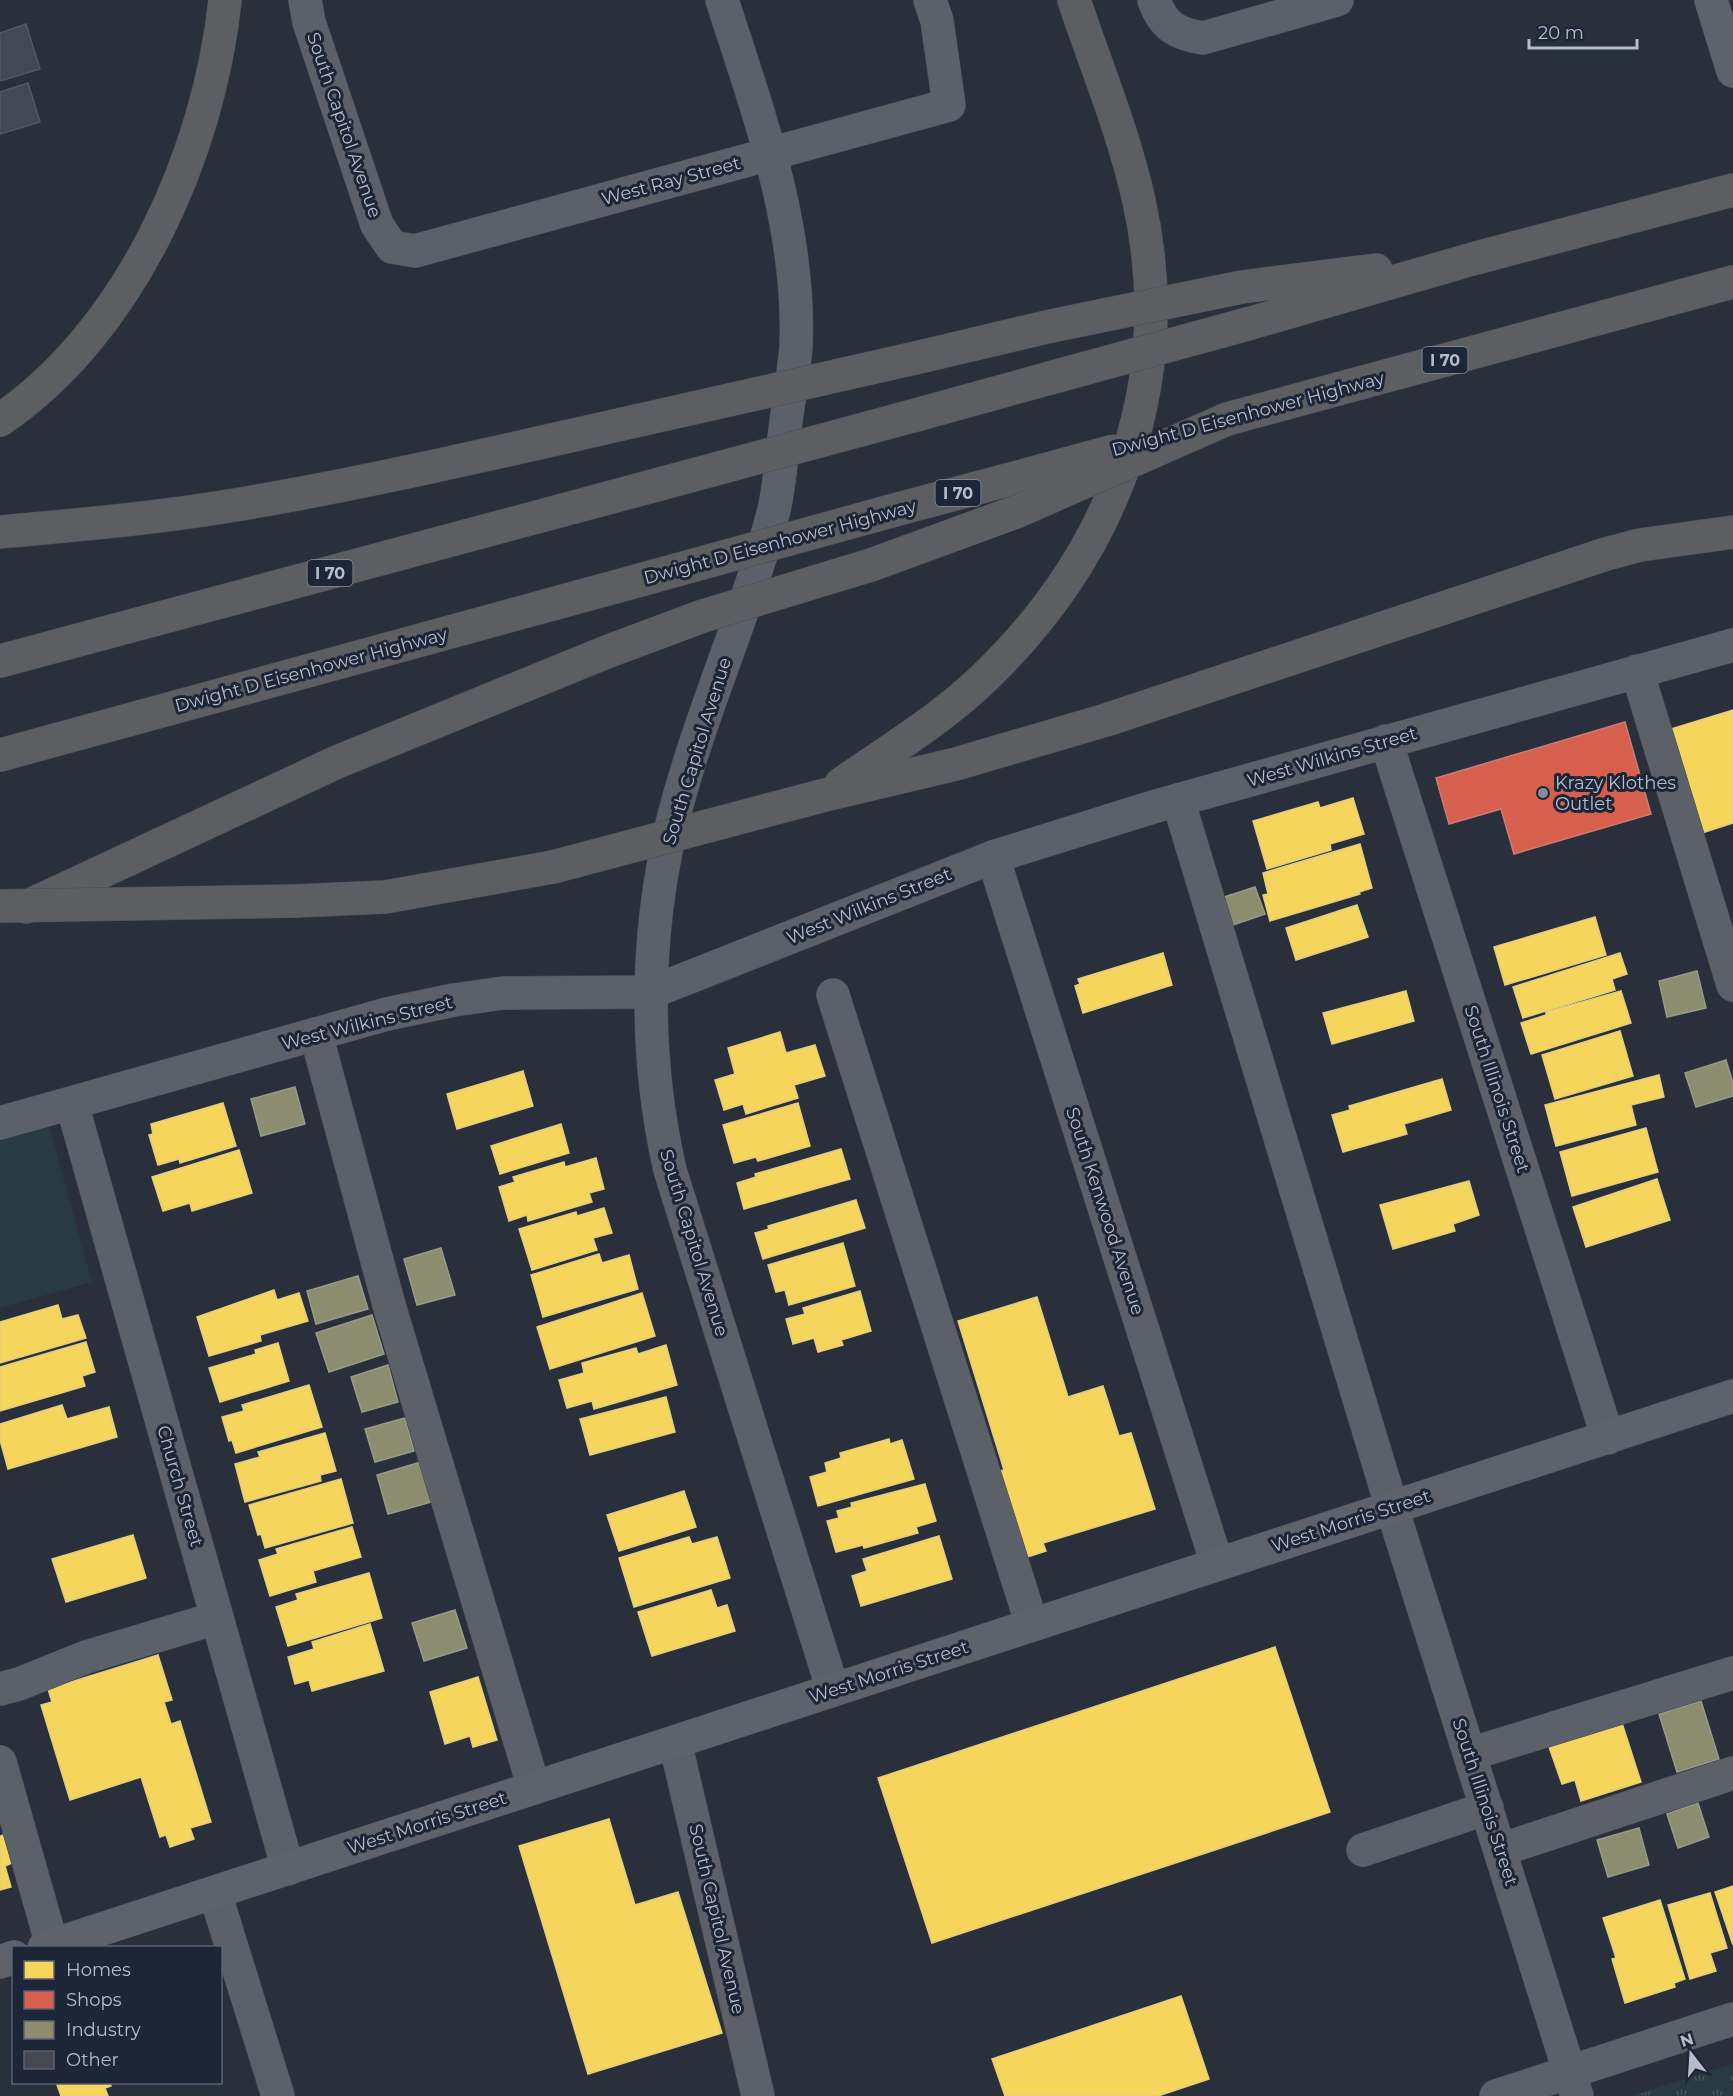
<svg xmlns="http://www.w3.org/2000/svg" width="1733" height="2096" viewBox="0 0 1733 2096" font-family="Montserrat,sans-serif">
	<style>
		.green { fill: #273b41 }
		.park { fill: url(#park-tufts) }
		.homes { fill: #f6d55c; stroke: #e2ce7d; stroke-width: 1.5 }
		.shops { fill: #d6604d; stroke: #cc7c73; stroke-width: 1.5 }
		.industry { fill: #8c8c6e; stroke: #989a8a; stroke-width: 1.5 }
		.building { fill: #434852; stroke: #525862; stroke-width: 1.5 }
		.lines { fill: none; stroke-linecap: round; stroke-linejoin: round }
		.minor-casing { stroke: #474b53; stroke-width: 34 }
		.major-casing { stroke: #484d57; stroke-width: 34 }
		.highway-casing { stroke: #474c56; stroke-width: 34 }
		.minor { stroke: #5c6068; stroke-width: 33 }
		.major { stroke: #5e626a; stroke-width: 33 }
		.highway { stroke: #5c5e62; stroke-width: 33 }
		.highway-bridge-casing { stroke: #474c56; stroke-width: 34; stroke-linecap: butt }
		.highway-bridge { stroke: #5c5e62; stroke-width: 33 }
		.poi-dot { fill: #848b99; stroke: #1d2636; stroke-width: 2 }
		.labels { text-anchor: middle; stroke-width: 6; stroke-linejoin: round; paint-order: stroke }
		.shield { fill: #1d2636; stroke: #878f9e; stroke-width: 1.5 }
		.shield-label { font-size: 16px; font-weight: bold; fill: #b5bccb }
		.street-label { font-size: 18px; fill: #b5bccb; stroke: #1d2636 }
		.poi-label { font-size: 18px; fill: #b5bccb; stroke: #1d2636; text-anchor: start }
	</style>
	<defs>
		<pattern id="park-tufts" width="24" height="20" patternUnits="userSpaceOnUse" patternTransform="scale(1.5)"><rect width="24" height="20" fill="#273b41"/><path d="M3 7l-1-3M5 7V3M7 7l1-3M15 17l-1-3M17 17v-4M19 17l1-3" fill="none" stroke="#44555b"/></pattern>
	</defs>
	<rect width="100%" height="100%" fill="#2a303b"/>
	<!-- green -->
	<path class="green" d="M49 1126 92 1282 0 1308V1140Z"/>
	<!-- park -->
	<path class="park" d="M1733 2064V2096H1632Z"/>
	<!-- homes -->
	<g class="homes">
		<path d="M1733 710V823L1702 833 1671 729Z"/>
		<path d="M1353 798 1364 834 1330 844 1331 850 1267 869 1253 821 1318 802 1320 808Z"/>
		<path d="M1360 844 1372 888 1359 892 1360 894 1270 921 1263 895 1268 894 1263 873Z"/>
		<path d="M1357 905 1368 937 1296 960 1286 928Z"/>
		<path d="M1595 917 1606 955 1505 985 1494 947Z"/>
		<path d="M1163 953 1172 985 1083 1013 1075 986 1080 984 1078 979Z"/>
		<path d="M1620 953 1627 974 1612 979 1615 990 1523 1018 1513 987Z"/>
		<path d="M1406 991 1414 1021 1332 1044 1323 1013Z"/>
		<path d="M1621 991 1631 1023 1531 1054 1521 1023 1546 1015V1012Z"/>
		<path d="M1620 1031 1633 1076 1555 1099 1542 1055Z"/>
		<path d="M780 1032 786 1053 815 1045 825 1076 794 1085 798 1098 746 1114 743 1104 724 1110 715 1080 735 1074 728 1048Z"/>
		<path d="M523 1071 533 1106 457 1129 447 1094Z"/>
		<path d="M1659 1075 1664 1097 1631 1105 1636 1125 1556 1146 1545 1105Z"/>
		<path d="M1442 1079 1451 1110 1404 1124 1407 1134 1343 1152 1332 1115 1350 1110 1349 1106Z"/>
		<path d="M223 1103 236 1146 180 1163 179 1159 158 1165 149 1135 153 1134 151 1124Z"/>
		<path d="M798 1103 810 1146 758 1161 756 1157 734 1163 723 1125Z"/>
		<path d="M561 1124 569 1153 500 1174 491 1146Z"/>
		<path d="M1646 1128 1658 1172 1572 1196 1560 1152Z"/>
		<path d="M841 1149 850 1179 744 1209 737 1183 756 1177 755 1174Z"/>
		<path d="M239 1150 252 1193 192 1211 190 1203 163 1211 152 1177Z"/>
		<path d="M596 1158 604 1189 589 1193 592 1202 528 1221 527 1215 509 1221 499 1187 515 1182 513 1177 564 1162 565 1167Z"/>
		<path d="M1657 1179 1670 1220 1586 1247 1573 1207Z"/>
		<path d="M1469 1181 1479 1215 1453 1224 1455 1231 1393 1249 1380 1205Z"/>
		<path d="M856 1200 865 1228 763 1259 755 1233 769 1229 768 1226Z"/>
		<path d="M604 1208 612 1233 593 1238 597 1250 532 1270 519 1229 576 1212 577 1216Z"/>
		<path d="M843 1243 855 1286 789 1305 785 1290 776 1292 768 1265Z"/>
		<path d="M599 1254 602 1263 629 1255 638 1289 543 1317 531 1275Z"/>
		<path d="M274 1290 277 1300 299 1293 308 1321 260 1335 261 1341 209 1356 197 1317Z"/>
		<path d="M860 1291 871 1331 841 1340 843 1345 818 1352 814 1338 793 1344 786 1319 805 1314 803 1308Z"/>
		<path d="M642 1293 655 1336 550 1369 537 1327Z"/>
		<path d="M1037 1297 1068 1397 1103 1386 1119 1436 1131 1433 1155 1509 1043 1543 1046 1551 1021 1559 995 1472 1004 1470 958 1321Z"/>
		<path d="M58 1305 62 1319 78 1315 86 1338 0 1363V1322Z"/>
		<path d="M86 1342 95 1372 82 1376 85 1386 0 1411V1367Z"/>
		<path d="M278 1343 289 1381 220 1402 209 1368 256 1354 255 1350Z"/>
		<path d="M666 1345 677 1385 594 1409 592 1401 567 1408 559 1380 584 1373 582 1363 636 1348 638 1354Z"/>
		<path d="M309 1385 322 1427 236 1453 232 1440 229 1441 222 1417 244 1411 242 1405Z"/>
		<path d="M666 1397 675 1432 590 1455 580 1419Z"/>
		<path d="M62 1405 67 1419 109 1407 117 1437 8 1469 0 1440V1424Z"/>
		<path d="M325 1433 336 1471 320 1475 321 1481 245 1502 235 1464 260 1457 258 1452Z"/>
		<path d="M889 1439 890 1444 902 1440 914 1479 818 1506 810 1477 827 1472 825 1463 841 1458 840 1453Z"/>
		<path d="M341 1479 353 1523 265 1548 261 1534 258 1535 249 1505Z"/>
		<path d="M925 1484 936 1521 916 1527 918 1533 864 1548 863 1545 836 1552 827 1521 839 1518 837 1511 852 1507 851 1503Z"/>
		<path d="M684 1491 696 1527 619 1551 607 1515Z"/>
		<path d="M352 1527 361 1557 313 1571 316 1582 270 1596 259 1560 278 1554 276 1549Z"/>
		<path d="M133 1535 146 1578 66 1602 52 1559Z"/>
		<path d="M939 1536 952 1579 861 1606 852 1576 867 1571 863 1559Z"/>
		<path d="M689 1537 692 1544 717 1537 730 1578 634 1607 619 1558Z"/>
		<path d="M369 1573 382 1618 288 1646 276 1607 298 1600 296 1594Z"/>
		<path d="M711 1590 717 1608 727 1605 735 1631 652 1656 638 1612Z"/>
		<path d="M370 1624 384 1671 312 1691 309 1680 295 1684 288 1657 314 1649 312 1642Z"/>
		<path d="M1275 1647 1330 1812 932 1943 878 1778Z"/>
		<path d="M158 1655 172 1700 164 1702 171 1724 180 1721 211 1822 190 1828 194 1839 170 1847 166 1835 160 1837 141 1777 70 1800 41 1705 52 1702 48 1689Z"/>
		<path d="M478 1677 497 1740 473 1747 470 1736 445 1744 430 1692Z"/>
		<path d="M1622 1723 1641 1782 1581 1801 1575 1780 1562 1784 1549 1747Z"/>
		<path d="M609 1819 635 1905 678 1892 722 2033 588 2074 519 1846Z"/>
		<path d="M4 1835 12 1863 5 1866 11 1887 0 1890V1836Z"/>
		<path d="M1733 1886V1945L1715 1892Z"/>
		<path d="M1710 1893 1727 1948 1710 1953 1716 1971 1690 1979 1668 1905Z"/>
		<path d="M1660 1900 1685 1979 1674 1983 1675 1987 1625 2003 1612 1959 1616 1958 1603 1918Z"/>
		<path d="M1181 1996 1209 2079 1158 2096H1005L992 2059Z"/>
		<path d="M56 2082H110L111 2086 105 2088 108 2096H61Z"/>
	</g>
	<!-- shops -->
	<path class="shops" d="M1625 722 1651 814 1514 854 1501 809 1449 824 1436 778Z"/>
	<!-- industry -->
	<g class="industry">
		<path d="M1255 887 1265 914 1227 927 1218 899Z"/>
		<path d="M1697 971 1706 1008 1667 1017 1659 981Z"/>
		<path d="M1726 1060 1733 1083V1096L1696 1107 1685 1073Z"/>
		<path d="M295 1087 305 1124 261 1136 251 1099Z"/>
		<path d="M441 1248 455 1295 417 1305 404 1259Z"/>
		<path d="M358 1276 368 1309 316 1324 307 1291Z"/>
		<path d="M372 1315 384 1354 329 1372 316 1333Z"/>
		<path d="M388 1365 398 1402 362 1412 351 1377Z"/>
		<path d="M405 1418 414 1451 375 1462 365 1429Z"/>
		<path d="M424 1461 435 1501 388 1514 377 1475Z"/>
		<path d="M455 1610 467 1648 424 1661 412 1623Z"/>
		<path d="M1701 1701 1719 1759 1677 1772 1659 1714Z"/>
		<path d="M1698 1803 1709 1837 1678 1848 1667 1814Z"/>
		<path d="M1639 1828 1649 1865 1608 1877 1597 1840Z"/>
	</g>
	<!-- building -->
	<g class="building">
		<path d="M26 24 40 69 0 81V33Z"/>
		<path d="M28 83 40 122 0 134V92Z"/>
	</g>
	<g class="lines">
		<defs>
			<g id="minor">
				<path d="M305 0 309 22 377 225 392 247 415 251 949 105 937 21 930 0"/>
				<path d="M722 0C758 112 801 227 796 346 794 374 788 402 785 430 781 458 780 487 773 514 745 618 698 718 672 824 645 937 644 1056 670 1170L833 1690"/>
				<path d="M1154 0C1163 26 1177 34 1203 38L1337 0"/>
				<path d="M1637 671 1733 985"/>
				<path d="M1386 741 1608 1438"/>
				<path d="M1178 800 1392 1508 1577 2096"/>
				<path d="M993 857 1217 1564"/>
				<path d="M833 995 1032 1625"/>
				<path d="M316 1034 389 1305 534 1788"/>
				<path d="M72 1104 288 1869"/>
				<path d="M0 1123 387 1014 454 1000 503 993 652 992 993 857 1153 807 1733 645"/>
				<path d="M0 1689 19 1684 86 1657 217 1618"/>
				<path d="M675 1742 758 2096"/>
				<path d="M1470 1754 1733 1673"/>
				<path d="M0 1762 52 1945"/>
				<path d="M1363 1850 1487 1808"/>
				<path d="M1500 1850 1733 1773"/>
				<path d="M215 1893 278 2096"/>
				<path d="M1496 2096 1733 2019"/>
			</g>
			<g id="major">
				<path d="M1711 0 1733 71"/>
				<path d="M44 1948 1733 1396"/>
				<path d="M0 1962 14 1957"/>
			</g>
			<g id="highway">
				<path d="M1242 287 1376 270"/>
				<path d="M1251 323 1476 258 1733 190"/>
				<path d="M924 356 1051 326"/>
				<path d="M916 415 1050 378"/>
				<path d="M1227 419 1733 282"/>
				<path d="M0 420C131 331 209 153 225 0"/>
				<path d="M891 511 1026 475"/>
				<path d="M0 532C78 525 158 518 235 505 380 481 523 446 667 414"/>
				<path d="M871 565 1016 512"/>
				<path d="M0 661 660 484"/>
				<path d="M0 755 633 582"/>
				<path d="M841 784C890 750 943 718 985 677 1116 551 1179 381 1139 201 1124 133 1096 66 1074 0"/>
				<path d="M825 795 956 764 1106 720 1606 554 1640 545 1733 532"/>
				<path d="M295 901 385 897 553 867"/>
				<path d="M26 907 337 762 609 651"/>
			</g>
		</defs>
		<!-- minor casing -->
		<use href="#minor" class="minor-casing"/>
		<!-- major casing -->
		<use href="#major" class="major-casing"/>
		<!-- highway casing -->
		<use href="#highway" class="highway-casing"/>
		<!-- minor -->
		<use href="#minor" class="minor"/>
		<!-- major -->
		<use href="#major" class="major"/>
		<!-- highway -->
		<use href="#highway" class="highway"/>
		<defs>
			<g id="highway-bridge">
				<path d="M1051 326 1242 287"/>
				<path d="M1050 378 1251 323"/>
				<path d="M667 414 924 356"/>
				<path d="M1026 475 1114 451"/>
				<path d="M660 484 916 415"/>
				<path d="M1016 512 1227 419"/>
				<path d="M633 582 891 511"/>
				<path d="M609 651 703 616 871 565"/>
				<path d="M553 867 825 795"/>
				<path d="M0 906 295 901"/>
			</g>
		</defs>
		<!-- highway-bridge casing -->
		<use href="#highway-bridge" class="highway-bridge-casing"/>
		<!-- highway-bridge -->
		<use href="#highway-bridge" class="highway-bridge"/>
	</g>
	<!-- markers -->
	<circle class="poi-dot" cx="1543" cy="793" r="6"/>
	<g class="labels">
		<!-- shield labels -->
		<g class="shield">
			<rect x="1422.5" y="347" width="45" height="26" rx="4.5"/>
			<rect x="935.5" y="480" width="45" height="26" rx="4.5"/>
			<rect x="307.5" y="560" width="45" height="26" rx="4.5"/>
		</g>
		<g class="shield-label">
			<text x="1445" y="366">I 70</text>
			<text x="958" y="499">I 70</text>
			<text x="330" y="579">I 70</text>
		</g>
		<!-- street labels -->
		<g class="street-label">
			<text transform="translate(344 125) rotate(71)" y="6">South Capitol Avenue</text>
			<text transform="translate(671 181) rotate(-15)" y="6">West Ray Street</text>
			<text transform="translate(1248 414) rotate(-15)" y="6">Dwight D Eisenhower Highway</text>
			<text transform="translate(780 542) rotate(-15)" y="6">Dwight D Eisenhower Highway</text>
			<text transform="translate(311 670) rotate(-15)" y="6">Dwight D Eisenhower Highway</text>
			<text transform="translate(697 751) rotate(-73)" y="6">South Capitol Avenue</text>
			<text transform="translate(1332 757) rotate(-16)" y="6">West Wilkins Street</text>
			<text transform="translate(869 906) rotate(-22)" y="6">West Wilkins Street</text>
			<text transform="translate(367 1023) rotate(-14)" y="6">West Wilkins Street</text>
			<text transform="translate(1497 1089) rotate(72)" y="6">South Illinois Street</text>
			<text transform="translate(1105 1211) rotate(72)" y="6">South Kenwood Avenue</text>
			<text transform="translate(694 1243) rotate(73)" y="6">South Capitol Avenue</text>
			<text transform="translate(180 1486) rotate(74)" y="6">Church Street</text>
			<text transform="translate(1351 1521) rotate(-18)" y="6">West Morris Street</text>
			<text transform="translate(889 1672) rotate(-18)" y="6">West Morris Street</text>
			<text transform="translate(1485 1802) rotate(72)" y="6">South Illinois Street</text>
			<text transform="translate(427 1823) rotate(-18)" y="6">West Morris Street</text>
			<text transform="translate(717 1919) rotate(77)" y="6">South Capitol Avenue</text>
		</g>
		<!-- poi labels -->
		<g class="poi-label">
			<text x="1555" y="789">Krazy Klothes<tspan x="1555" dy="21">Outlet</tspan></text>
		</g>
	</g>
	<!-- legend -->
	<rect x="12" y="1946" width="210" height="138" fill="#1d2636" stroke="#5a6272" stroke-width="1.5"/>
	<rect x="24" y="1961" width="30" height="18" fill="#f6d55c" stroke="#5a6272" stroke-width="1.5"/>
	<text x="66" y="1976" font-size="18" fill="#b5bccb">Homes</text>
	<rect x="24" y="1991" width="30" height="18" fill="#d6604d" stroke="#5a6272" stroke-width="1.5"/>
	<text x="66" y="2006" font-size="18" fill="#b5bccb">Shops</text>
	<rect x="24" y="2021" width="30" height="18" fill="#8c8c6e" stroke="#5a6272" stroke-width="1.5"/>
	<text x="66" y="2036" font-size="18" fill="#b5bccb">Industry</text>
	<rect x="24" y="2051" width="30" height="18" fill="#434852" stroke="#5a6272" stroke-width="1.5"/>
	<text x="66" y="2066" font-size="18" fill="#b5bccb">Other</text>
	<!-- north arrow -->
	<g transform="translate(1691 2054) rotate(343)" stroke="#1d2636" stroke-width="4.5" paint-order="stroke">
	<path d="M0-4.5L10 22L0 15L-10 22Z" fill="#b5bccb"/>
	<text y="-9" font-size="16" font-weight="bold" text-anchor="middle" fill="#b5bccb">N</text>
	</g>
	<!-- scale -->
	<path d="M1529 39v9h108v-9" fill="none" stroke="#b5bccb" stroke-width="3"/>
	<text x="1538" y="39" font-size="18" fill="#b5bccb" stroke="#1d2636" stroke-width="4.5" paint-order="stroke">20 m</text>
</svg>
